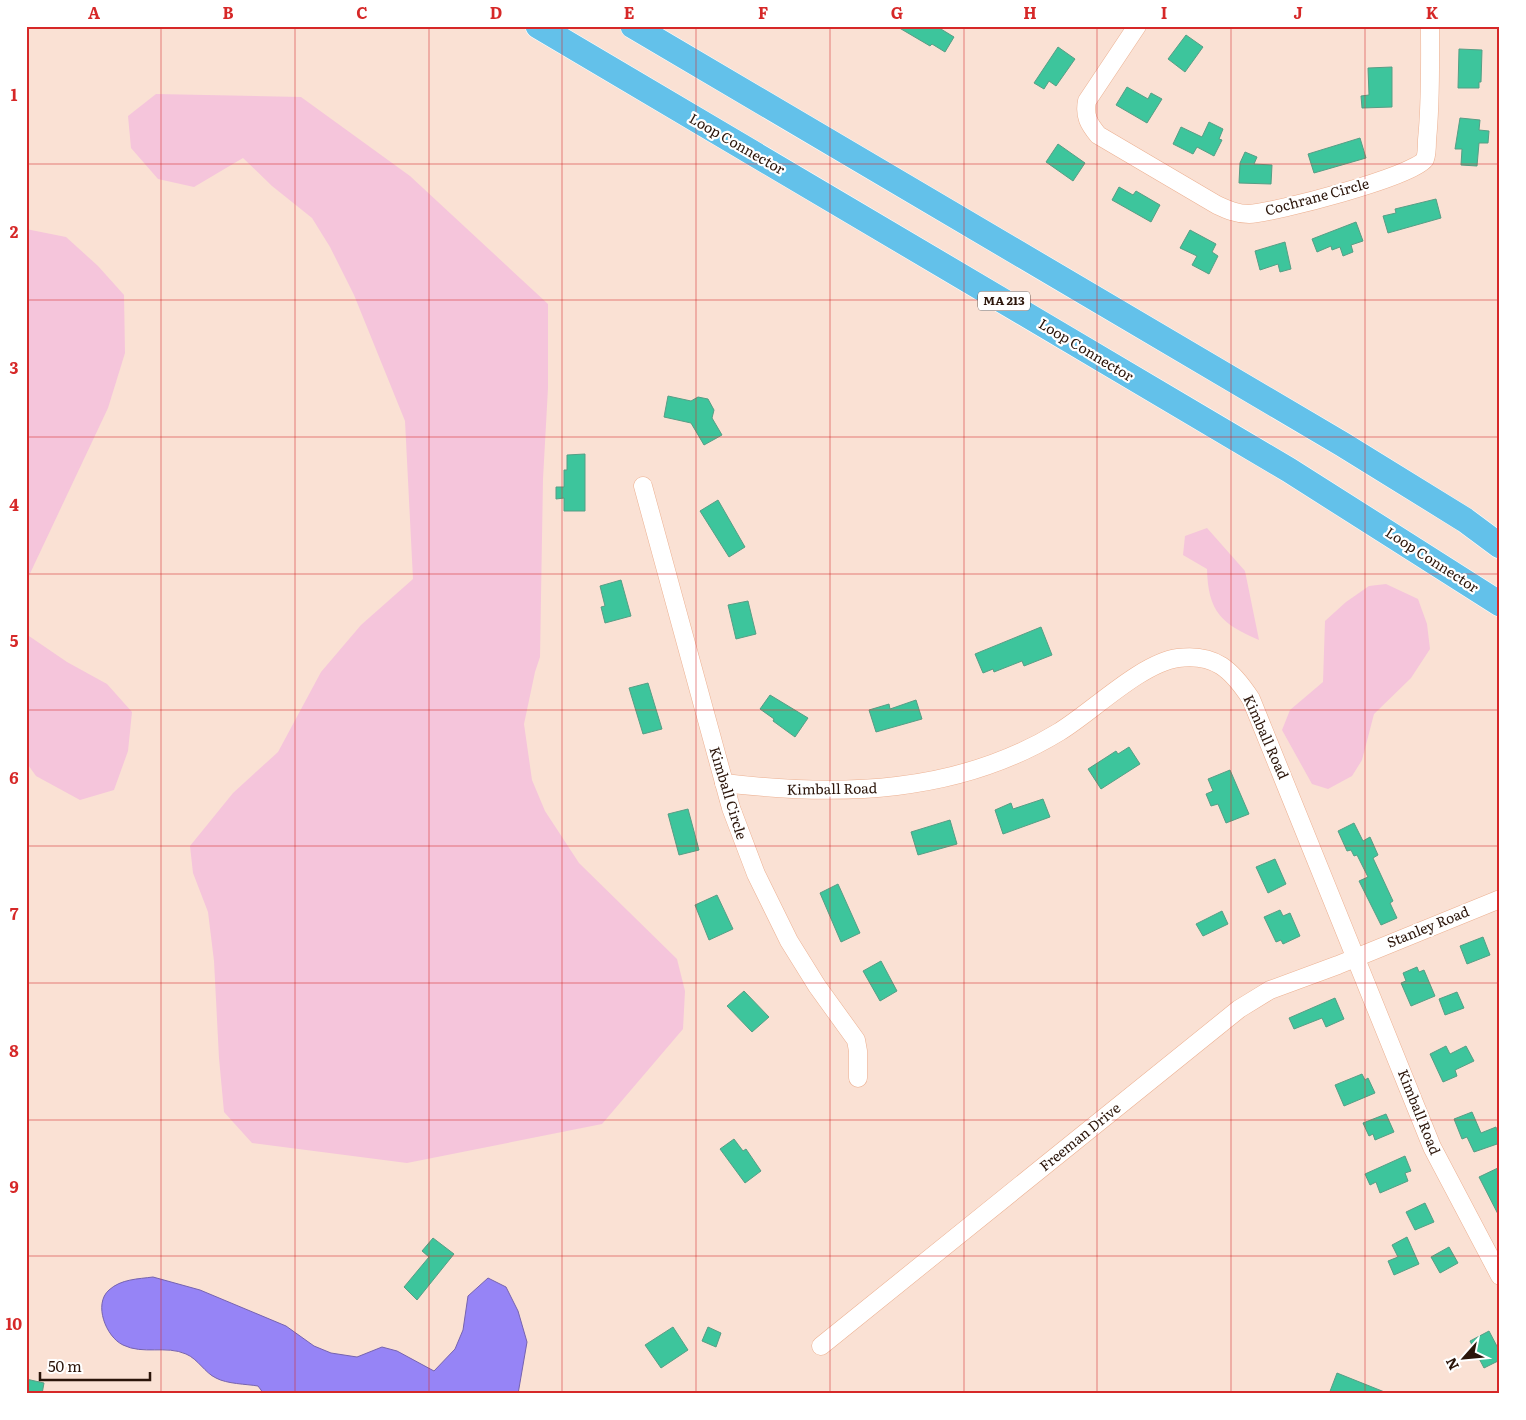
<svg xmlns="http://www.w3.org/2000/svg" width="1526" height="1420" viewBox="0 0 1526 1420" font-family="Literata,serif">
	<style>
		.green { fill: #f5c5db }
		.water { fill: #9684f6; stroke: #7663af }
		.building { fill: #3dc59c; stroke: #579e85 }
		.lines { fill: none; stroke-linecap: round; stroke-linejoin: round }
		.minor-casing { stroke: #ecb091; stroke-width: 19 }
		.highway-casing { stroke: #fff; stroke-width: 26 }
		.minor { stroke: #fff; stroke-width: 18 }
		.highway { stroke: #63c1ea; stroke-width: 25 }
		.grid { fill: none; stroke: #d62828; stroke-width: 1; stroke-opacity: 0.55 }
		.labels { text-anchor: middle; stroke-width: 4.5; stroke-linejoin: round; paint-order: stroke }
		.shield { fill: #fff; stroke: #6b5b54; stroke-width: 1 }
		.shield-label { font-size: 12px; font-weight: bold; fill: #2b150a }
		.street-label { font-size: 14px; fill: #2b150a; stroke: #fff }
		.neatline { fill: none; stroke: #d62828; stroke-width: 2 }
		.grid-label { font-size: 16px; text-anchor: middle; font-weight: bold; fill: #d62828 }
	</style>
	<rect width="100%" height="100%" fill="#fae1d4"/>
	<!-- green -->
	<g class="green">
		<path d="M156 94 301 97 410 176 548 304V388L543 479 540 657 535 672 524 724 532 780 545 811 579 863 677 959 685 991 683 1029 602 1124 407 1163 252 1143 224 1112 219 1058 214 961 208 912 193 873 190 846 233 793 278 752 321 672 361 625 413 579 405 421 354 295 330 247 312 218 272 186 243 158 194 187 158 179 131 148 128 116Z"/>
		<path d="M26 229 66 237 98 266 124 295 125 353 108 408 26 582Z"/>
		<path d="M1207 528 1245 571 1259 640C1221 624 1208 611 1207 569L1183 555 1185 536Z"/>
		<path d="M1386 584 1418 599 1427 624 1430 649 1411 678 1374 714 1362 760 1352 776 1328 789 1312 784 1282 730 1290 710 1323 682 1325 621 1346 602 1369 586Z"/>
		<path d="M26 634 67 662 107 684 132 712 128 751 114 790 80 800 36 776 26 762Z"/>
	</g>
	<!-- water -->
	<path class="water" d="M153 1277 200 1290 286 1326 314 1346 331 1353 357 1357 382 1347 397 1351 434 1371 455 1349 463 1330 468 1296 488 1278 506 1287 518 1311 527 1342 518 1394H264L258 1386C246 1384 227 1384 216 1378 205 1373 198 1359 186 1354 166 1345 143 1355 123 1345 106 1337 93 1304 109 1290 121 1279 138 1279 153 1277Z"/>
	<!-- building -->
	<g class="building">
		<path d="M896 26H936L954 37 945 52 932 44 930 46Z"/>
		<path d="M1186 35 1203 47 1185 72 1168 59Z"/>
		<path d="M1058 47 1075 59 1056 86 1049 81 1044 89 1034 83Z"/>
		<path d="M1459 49 1482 50 1481 82H1479V88H1458Z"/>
		<path d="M1392 67V107L1362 108 1361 96 1369 95 1368 68Z"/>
		<path d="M1127 87 1148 99 1151 93 1162 99 1147 123 1116 105Z"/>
		<path d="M1460 118 1480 120 1479 130 1489 131 1488 143H1479L1477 166 1461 165 1462 149H1455Z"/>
		<path d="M1209 122 1223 129 1219 139 1222 140 1214 156 1197 147 1193 154 1173 144 1181 127 1202 137Z"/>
		<path d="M1360 138 1366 158 1314 173 1308 154Z"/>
		<path d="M1058 144 1085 163 1073 181 1046 162Z"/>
		<path d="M1245 152 1257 157 1254 164 1272 165 1271 184 1239 183 1240 163Z"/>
		<path d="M1119 187 1133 195 1136 191 1160 205 1151 222 1112 200Z"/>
		<path d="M1436 199 1441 218 1388 233 1383 216 1396 213 1395 209Z"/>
		<path d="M1356 222 1363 241 1351 245 1353 252 1343 256 1340 247 1332 250 1331 246 1317 252 1312 239Z"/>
		<path d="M1190 230 1216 244 1212 252 1218 256 1209 274 1192 265 1197 256 1180 248Z"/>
		<path d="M1285 242 1291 269 1280 272 1278 264 1260 270 1255 251Z"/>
		<path d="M668 396 691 401 698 397 708 399 714 410 712 418 722 435 704 445 691 423 664 417Z"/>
		<path d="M585 454V511H564V498L556 499V487H564V470H567V455Z"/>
		<path d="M718 500 745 547 729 557 700 511Z"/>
		<path d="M621 580 631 616 605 623 601 607 605 606 600 586Z"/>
		<path d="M748 601 756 634 736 639 728 605Z"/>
		<path d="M1041 627 1052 655 1024 666 1022 661 994 672 993 669 983 673 975 654Z"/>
		<path d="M648 683 662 729 643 734 629 688Z"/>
		<path d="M770 695 808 718 795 737 773 721 774 719 760 709Z"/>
		<path d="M916 700 922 719 876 732 869 710 889 704 890 709Z"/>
		<path d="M1129 747 1140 764 1101 789 1088 769 1116 751 1118 754Z"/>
		<path d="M1230 770 1249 814 1226 823 1218 804 1211 806 1206 794 1213 791 1208 779Z"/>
		<path d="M1043 799 1050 817 1003 834 995 810 1011 803 1013 809Z"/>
		<path d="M688 809 699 850 679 855 668 814Z"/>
		<path d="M950 820 957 844 918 855 911 832Z"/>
		<path d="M1354 823 1363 841 1370 837 1378 855 1373 858 1393 901 1390 903 1397 918 1381 925 1359 881 1368 877 1357 855 1354 856 1351 850 1347 851 1338 831Z"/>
		<path d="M1275 859 1286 884 1268 893 1256 867Z"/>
		<path d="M838 884 860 933 841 942 820 893Z"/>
		<path d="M717 895 733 929 709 940 695 905Z"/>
		<path d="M1280 910 1283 916 1290 913 1300 936 1283 944 1281 940 1276 942 1264 917Z"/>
		<path d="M1222 911 1228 924 1203 936 1196 924Z"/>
		<path d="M1483 937 1490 955 1467 964 1460 946Z"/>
		<path d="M881 961 897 991 880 1001 863 971Z"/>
		<path d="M1417 967 1419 972 1424 970 1435 996 1411 1006 1401 983 1406 981 1403 973Z"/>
		<path d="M744 991 769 1017 752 1032 727 1006Z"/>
		<path d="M1457 992 1464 1008 1445 1015 1439 999Z"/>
		<path d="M1335 998 1344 1019 1326 1027 1322 1018 1294 1029 1289 1018Z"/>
		<path d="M1446 1046 1450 1054 1466 1046 1474 1061 1455 1070 1457 1076 1443 1082 1430 1054Z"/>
		<path d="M1362 1074 1365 1080 1368 1078 1375 1093 1344 1106 1335 1085Z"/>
		<path d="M1472 1112 1481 1133 1496 1127 1497 1131 1500 1129V1143L1474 1152 1467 1137 1462 1139 1454 1119Z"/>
		<path d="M1386 1114 1394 1132 1375 1140 1373 1134 1369 1136 1363 1123Z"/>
		<path d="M734 1139 743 1151 746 1149 761 1171 745 1183 720 1149Z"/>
		<path d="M1405 1156 1411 1171 1405 1173 1408 1181 1380 1193 1376 1182 1370 1185 1365 1174Z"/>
		<path d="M1500 1167V1218L1479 1177Z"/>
		<path d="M1425 1203 1434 1222 1415 1230 1406 1212Z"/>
		<path d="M1407 1237 1419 1264 1394 1275 1388 1261 1398 1257 1392 1245Z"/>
		<path d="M433 1238 454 1254 417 1300 404 1287 429 1257 422 1251Z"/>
		<path d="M1449 1247 1458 1263 1440 1273 1431 1257Z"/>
		<path d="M673 1327 688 1350 661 1368 645 1345Z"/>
		<path d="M708 1327 721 1333 716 1347 702 1341Z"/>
		<path d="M1489 1331 1500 1352V1360L1484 1368 1470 1341Z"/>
		<path d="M1337 1373 1387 1393V1394H1329Z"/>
		<path d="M26 1379 44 1383 42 1394H26Z"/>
	</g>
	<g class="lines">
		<defs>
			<g id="minor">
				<path d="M1137 26 1087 101C1084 116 1089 124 1098 135L1217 205C1228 210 1237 214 1249 214 1273 213 1416 176 1425 159 1427 154 1427 146 1427 140 1431 102 1430 64 1430 26"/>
				<path d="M643 486 731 808 756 874 789 941 817 986 856 1040 858 1051V1078"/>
				<path d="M724 783C840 797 957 794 1059 732 1092 712 1141 663 1178 658 1215 653 1232 670 1251 699L1432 1147 1500 1276"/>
				<path d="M821 1346 1239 1009 1270 990 1338 965 1500 899"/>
			</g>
			<g id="highway">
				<path d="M538 26 1289 470 1500 604"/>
				<path d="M633 26 1342 444 1465 520 1500 546"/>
			</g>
		</defs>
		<!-- minor casing -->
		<use href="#minor" class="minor-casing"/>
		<!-- highway casing -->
		<use href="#highway" class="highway-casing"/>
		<!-- minor -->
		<use href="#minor" class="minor"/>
		<!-- highway -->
		<use href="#highway" class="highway"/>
	</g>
	<!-- grid -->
	<path class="grid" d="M161 26V1394M295 26V1394M429 26V1394M562 26V1394M696 26V1394M830 26V1394M964 26V1394M1097 26V1394M1231 26V1394M1365 26V1394M26 164H1500M26 300H1500M26 437H1500M26 574H1500M26 710H1500M26 846H1500M26 983H1500M26 1120H1500M26 1256H1500"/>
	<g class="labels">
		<!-- shield labels -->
		<rect class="shield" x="978" y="291.5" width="52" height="19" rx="4"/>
		<g class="shield-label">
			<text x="1004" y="305">MA 213</text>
		</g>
		<!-- street labels -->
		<g class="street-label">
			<text transform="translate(737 144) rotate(30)" y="5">Loop Connector</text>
			<text transform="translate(1317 197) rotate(-15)" y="5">Cochrane Circle</text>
			<text transform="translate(1086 350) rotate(31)" y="5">Loop Connector</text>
			<text transform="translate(1432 560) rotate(33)" y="5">Loop Connector</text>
			<text transform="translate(1266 737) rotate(66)" y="5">Kimball Road</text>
			<text transform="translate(832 789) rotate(-1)" y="5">Kimball Road</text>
			<text transform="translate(728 793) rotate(73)" y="5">Kimball Circle</text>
			<text transform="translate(1428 927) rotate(-22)" y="5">Stanley Road</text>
			<text transform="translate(1419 1112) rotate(68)" y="5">Kimball Road</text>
			<text transform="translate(1080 1137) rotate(-39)" y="5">Freeman Drive</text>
		</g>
	</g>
	<!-- border -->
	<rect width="1526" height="1420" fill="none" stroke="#ffffff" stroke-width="55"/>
	<!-- north arrow -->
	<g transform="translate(1464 1358) rotate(243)" stroke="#ffffff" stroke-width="4" paint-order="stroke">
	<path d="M0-4L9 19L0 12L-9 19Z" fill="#2b150a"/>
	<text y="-8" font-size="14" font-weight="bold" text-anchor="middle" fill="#2b150a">N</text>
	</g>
	<!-- scale -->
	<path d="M40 1372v8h110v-8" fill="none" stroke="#2b150a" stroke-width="2.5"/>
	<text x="48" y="1372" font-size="15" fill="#2b150a" stroke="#ffffff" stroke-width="4" paint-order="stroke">50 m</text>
	<rect x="28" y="28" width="1470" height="1364" class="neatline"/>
	<g class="grid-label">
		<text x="94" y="19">A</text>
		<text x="228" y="19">B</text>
		<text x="362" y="19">C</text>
		<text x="496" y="19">D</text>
		<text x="629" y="19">E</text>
		<text x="763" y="19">F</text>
		<text x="897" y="19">G</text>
		<text x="1030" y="19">H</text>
		<text x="1164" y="19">I</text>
		<text x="1298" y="19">J</text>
		<text x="1432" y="19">K</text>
		<text x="14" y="101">1</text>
		<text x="14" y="238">2</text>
		<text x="14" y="374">3</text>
		<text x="14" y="511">4</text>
		<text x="14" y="647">5</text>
		<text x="14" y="784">6</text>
		<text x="14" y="920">7</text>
		<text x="14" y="1057">8</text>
		<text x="14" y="1193">9</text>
		<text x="14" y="1330">10</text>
	</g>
</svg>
